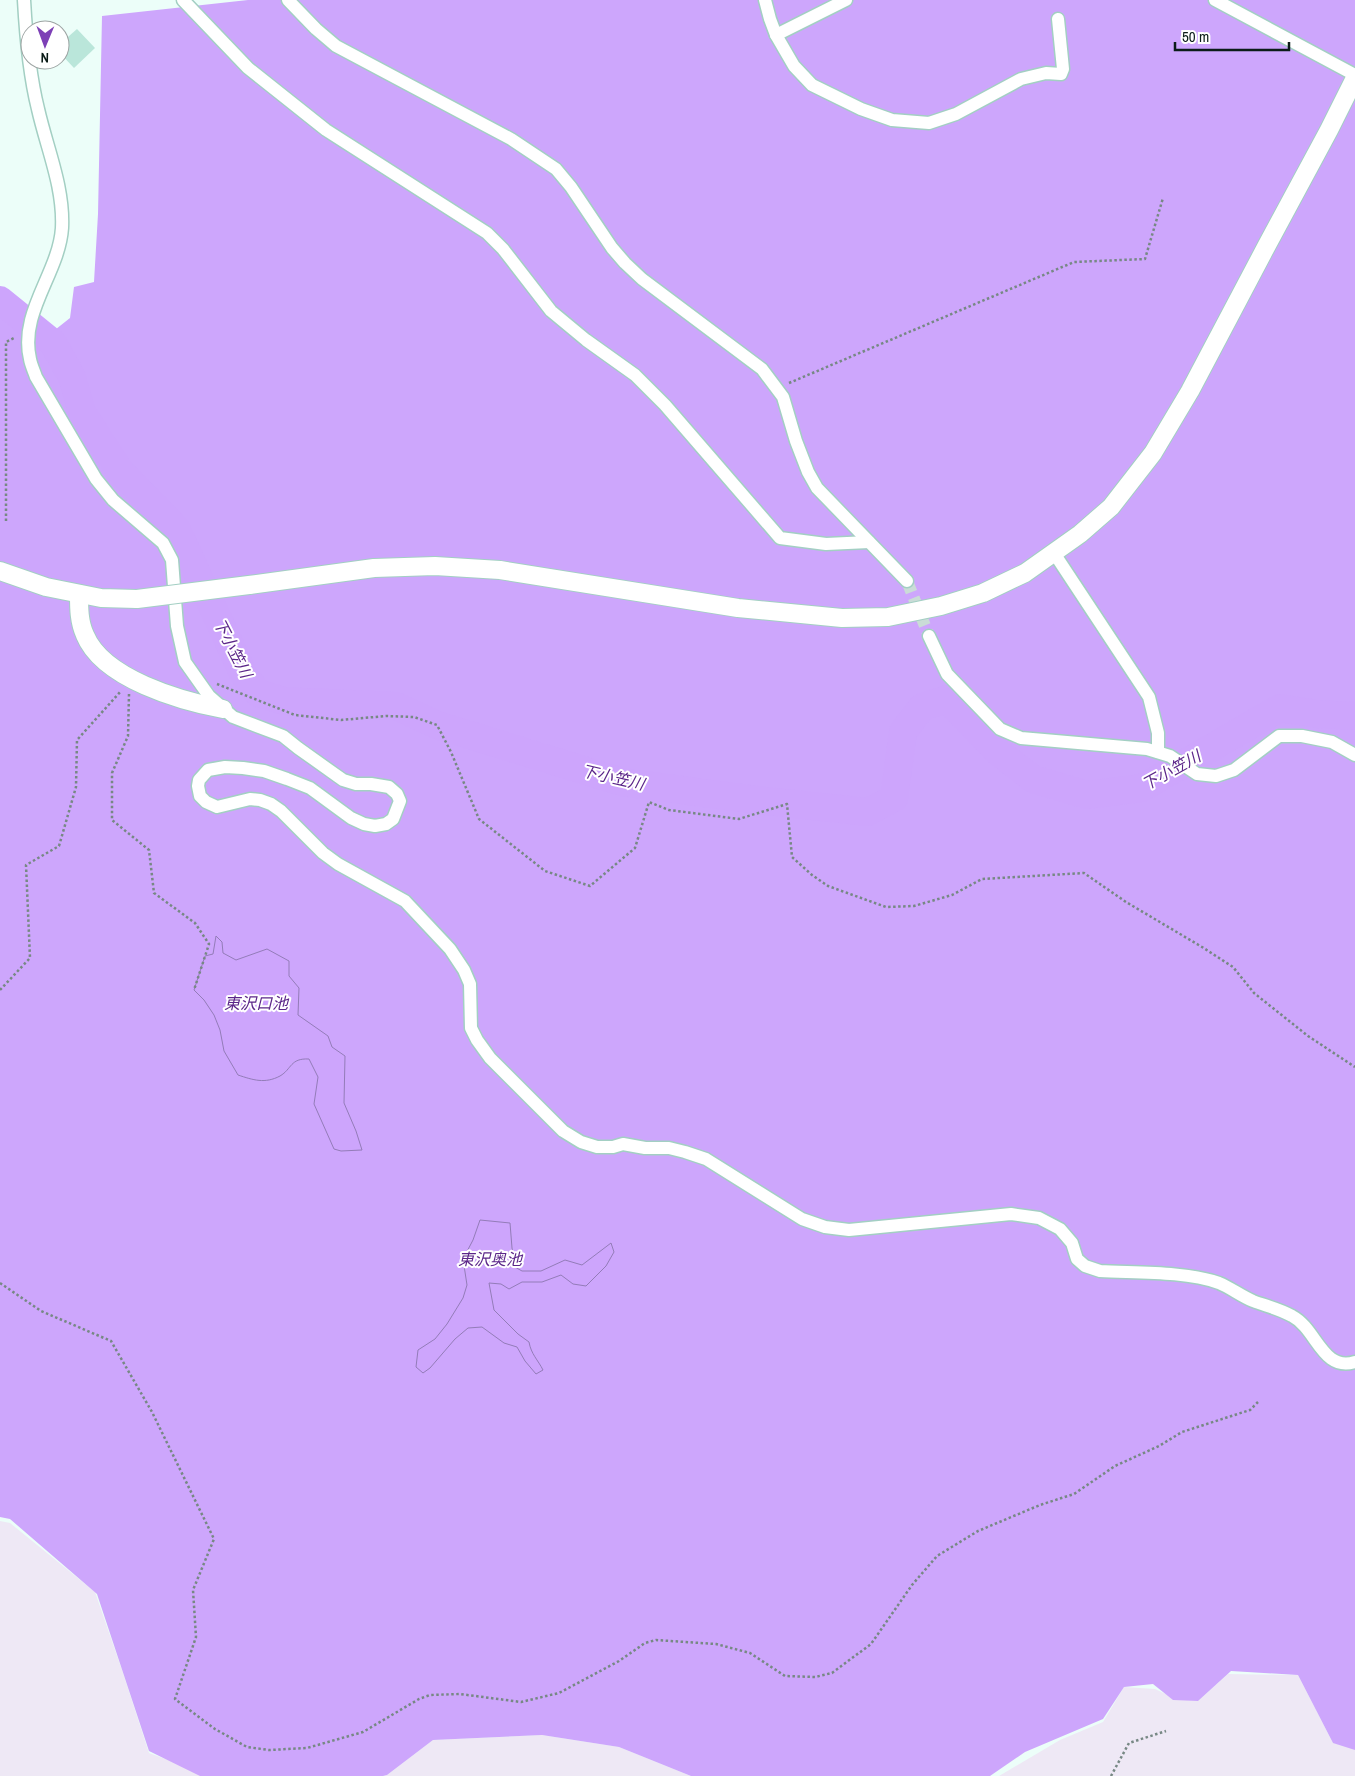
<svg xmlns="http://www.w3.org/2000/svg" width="1355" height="1776" viewBox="0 0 1355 1776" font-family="'Archivo Narrow','Noto Sans JP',sans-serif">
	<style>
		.green { fill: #eee8f5 }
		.forest { fill: #cda6fc }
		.water { fill: #cda5fc; stroke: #937cb8 }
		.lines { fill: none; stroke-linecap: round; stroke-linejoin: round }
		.river { stroke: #cda5fc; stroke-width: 28 }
		.building { fill: #bae6da }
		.street-tunnel { stroke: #cadcd7; stroke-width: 12; stroke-dasharray: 12 6; stroke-linecap: butt }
		.street-casing { stroke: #a3cfc3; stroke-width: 15 }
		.secondary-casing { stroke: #a3cfc3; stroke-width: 20 }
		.path { stroke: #778884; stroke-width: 2.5; stroke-dasharray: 2.5 2.5; stroke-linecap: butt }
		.street { stroke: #fff; stroke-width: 12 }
		.secondary { stroke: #fff; stroke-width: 18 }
		.secondary-bridge-casing { stroke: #a3cfc3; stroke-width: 20; stroke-linecap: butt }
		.secondary-bridge { stroke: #fff; stroke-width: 18 }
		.labels { text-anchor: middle; stroke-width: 4; stroke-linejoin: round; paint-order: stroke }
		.water-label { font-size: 16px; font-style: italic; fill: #5b2689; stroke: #fff }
	</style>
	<rect width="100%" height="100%" fill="#ecfef9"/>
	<!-- green -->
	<g class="green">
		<path d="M0 1521 10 1523 95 1592 123 1673 149 1753 212 1776H0Z"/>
		<path d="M1228 1674 1298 1675 1333 1743 1355 1720V1776H999L1060 1740 1103 1722 1124 1687 1155 1689 1176 1699 1198 1701Z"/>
		<path d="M542 1735 619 1747 691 1776H383L387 1775 433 1740Z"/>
	</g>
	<!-- forest -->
	<path class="forest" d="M248 0H1355V1750L1333 1743 1298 1675 1231 1671 1198 1701 1173 1700 1153 1684 1124 1687 1103 1719 1025 1752 990 1776H691L619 1747 542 1735 433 1740 387 1775 383 1776H200L149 1751 97 1594 10 1519 0 1517V302L46 337 70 318 74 287 94 282 98 214 102 16Z"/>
	<!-- water -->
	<g class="water">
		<path d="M216 936 222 942 223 953 236 960 267 949 289 961V976L299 988 298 1015 328 1036 332 1047 345 1056 344 1103 356 1131 362 1150 341 1151 334 1149 314 1104 318 1077 309 1059C290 1058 292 1069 280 1076 265 1084 253 1080 238 1075L224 1051 220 1030 214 1015 204 1000 194 990 205 956 213 954Z"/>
		<path d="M480 1220 510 1223 512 1248 515 1267 522 1271H541L565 1260 582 1265 611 1243 614 1252 606 1266 586 1286 573 1284 561 1275 542 1282H522L509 1289 501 1284 489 1283 494 1310 518 1334 529 1342C531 1354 538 1360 543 1370L536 1374 525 1361 517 1347 504 1343 482 1327 468 1328 455 1339 430 1368 423 1373 416 1367 418 1350 435 1339 447 1324 463 1298 467 1285 463 1259 473 1240Z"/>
	</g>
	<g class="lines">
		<!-- river -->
		<path class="river" d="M0 300 53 343 72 377 82 412 120 471 176 528 244 675 258 693 284 701 396 706 437 725 622 782 756 800 868 812 894 798 903 732 922 707 947 699 998 752 1033 779 1087 795 1142 788 1280 708 1317 714 1355 716"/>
	</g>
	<!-- building -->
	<path class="building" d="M77 29 95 48 74 68 60 53V44Z"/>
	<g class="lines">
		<!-- street-tunnel -->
		<path class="street-tunnel" d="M907 581 929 636"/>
		<defs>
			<g id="street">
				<path d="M24 0C26 37 29 73 38 109 47 149 64 187 62 228 59 273 19 312 30 359 31 365 34 371 36 377L96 479 113 500 163 543 172 560 177 626 185 662 209 696 233 717 283 736 298 748 343 780 356 784H371L389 787 397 794 400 801 393 819 386 824 375 826 364 824 351 818 310 788 287 779 264 771 243 768 225 767 208 770 199 780 198 786 200 796 206 802 217 807 250 799 260 800 271 804 281 811 323 853 338 864 405 901 450 949 464 970 470 984 471 1028 477 1040 490 1058 563 1131 581 1142 597 1147H613L623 1144 645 1148H669L685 1152 706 1159 802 1219 825 1227 849 1230 1011 1214 1039 1218 1060 1229 1072 1243 1077 1259 1085 1266 1100 1271C1136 1273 1185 1271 1219 1283 1231 1288 1241 1296 1253 1301 1266 1306 1280 1309 1292 1316 1317 1329 1322 1372 1355 1362"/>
				<path d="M183 0 248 68 326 130 487 233 503 249 551 311 586 340 635 375 665 405 780 538 826 544 869 542"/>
				<path d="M288 0 316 29 336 46 511 139 556 169 571 187 612 248 625 263 642 279 762 369 783 397 796 441 808 472 817 488 907 581"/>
				<path d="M765 0 770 19 776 35 794 66 812 85 861 109 892 120 929 123 956 114 1021 79 1046 73 1061 74 1063 69 1058 19"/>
				<path d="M1215 0 1355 75"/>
				<path d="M776 35 846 0"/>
				<path d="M1054 553 1149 697 1158 733V752"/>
				<path d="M929 636 947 674 1000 729 1021 738 1147 749 1170 756 1197 774 1216 776 1234 770 1279 736H1302L1332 742 1355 755"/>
			</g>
			<g id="secondary">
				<path d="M0 571 46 587 101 598 137 599"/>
				<path d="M249 585 374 568 435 566 500 570 738 608 842 618 888 617 941 606 983 593 1025 573 1080 534 1111 507 1153 453 1190 391 1266 247 1329 130 1355 78"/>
				<path d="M79 594C79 608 79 622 85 635 103 679 181 701 223 709"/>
			</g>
		</defs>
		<!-- street casing -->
		<use href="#street" class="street-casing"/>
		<!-- secondary casing -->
		<use href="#secondary" class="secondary-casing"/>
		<!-- path -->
		<g class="path">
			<path d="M789 383 1074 262 1145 259 1163 198"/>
			<path d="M6 521V342L14 338"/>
			<path d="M217 684 295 715 341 720 386 716 414 717 437 725 451 752 479 819 545 871 590 886 635 848 649 802 669 810 739 819 787 804 792 857 812 875 828 886 886 907 914 906 952 895 982 879 1084 873 1126 902 1202 947 1233 967 1254 993 1308 1036 1355 1067"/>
			<path d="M129 694 128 736 112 773V820L149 850 154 893 195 923 209 944 194 990"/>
			<path d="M0 990 30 958 26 865 59 846 76 787 77 740 121 691"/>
			<path d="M0 1283 41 1311 111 1341 152 1412 214 1539 193 1590 196 1637 175 1699 215 1729 247 1747 269 1750 307 1748 363 1732 419 1699 430 1695 460 1694 521 1702 559 1693 619 1661 645 1643 656 1640 716 1644 750 1653 785 1676 815 1677 832 1673 871 1644 912 1585 937 1556 978 1531 1040 1505 1074 1494 1115 1466 1159 1446 1182 1432 1250 1410 1258 1402"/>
			<path d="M1111 1776 1129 1743 1166 1731"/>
		</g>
		<!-- street -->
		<use href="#street" class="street"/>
		<!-- secondary -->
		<use href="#secondary" class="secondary"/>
		<defs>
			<path id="secondary-bridge" d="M137 599 249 585"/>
		</defs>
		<!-- secondary-bridge casing -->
		<use href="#secondary-bridge" class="secondary-bridge-casing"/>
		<!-- secondary-bridge -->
		<use href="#secondary-bridge" class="secondary-bridge"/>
	</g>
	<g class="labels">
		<!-- water labels -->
		<g class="water-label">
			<text transform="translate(233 648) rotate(63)" y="6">下小笠川</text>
			<text transform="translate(1171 770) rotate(-29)" y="6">下小笠川</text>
			<text transform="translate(613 777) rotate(13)" y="6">下小笠川</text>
			<text x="256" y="1009">東沢口池</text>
			<text x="490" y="1265">東沢奥池</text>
		</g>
	</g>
	<!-- north arrow -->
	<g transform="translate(45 45) rotate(181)"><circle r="24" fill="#ffffff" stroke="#9da4a3"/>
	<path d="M0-4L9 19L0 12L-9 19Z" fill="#7d40b6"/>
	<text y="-8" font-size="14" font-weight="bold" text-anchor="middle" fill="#0b1c18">N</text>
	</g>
	<!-- scale -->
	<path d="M1175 42v8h114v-8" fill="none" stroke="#0b1c18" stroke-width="2.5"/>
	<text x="1182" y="42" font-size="15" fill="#0b1c18" stroke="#ffffff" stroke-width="4" paint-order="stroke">50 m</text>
</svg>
